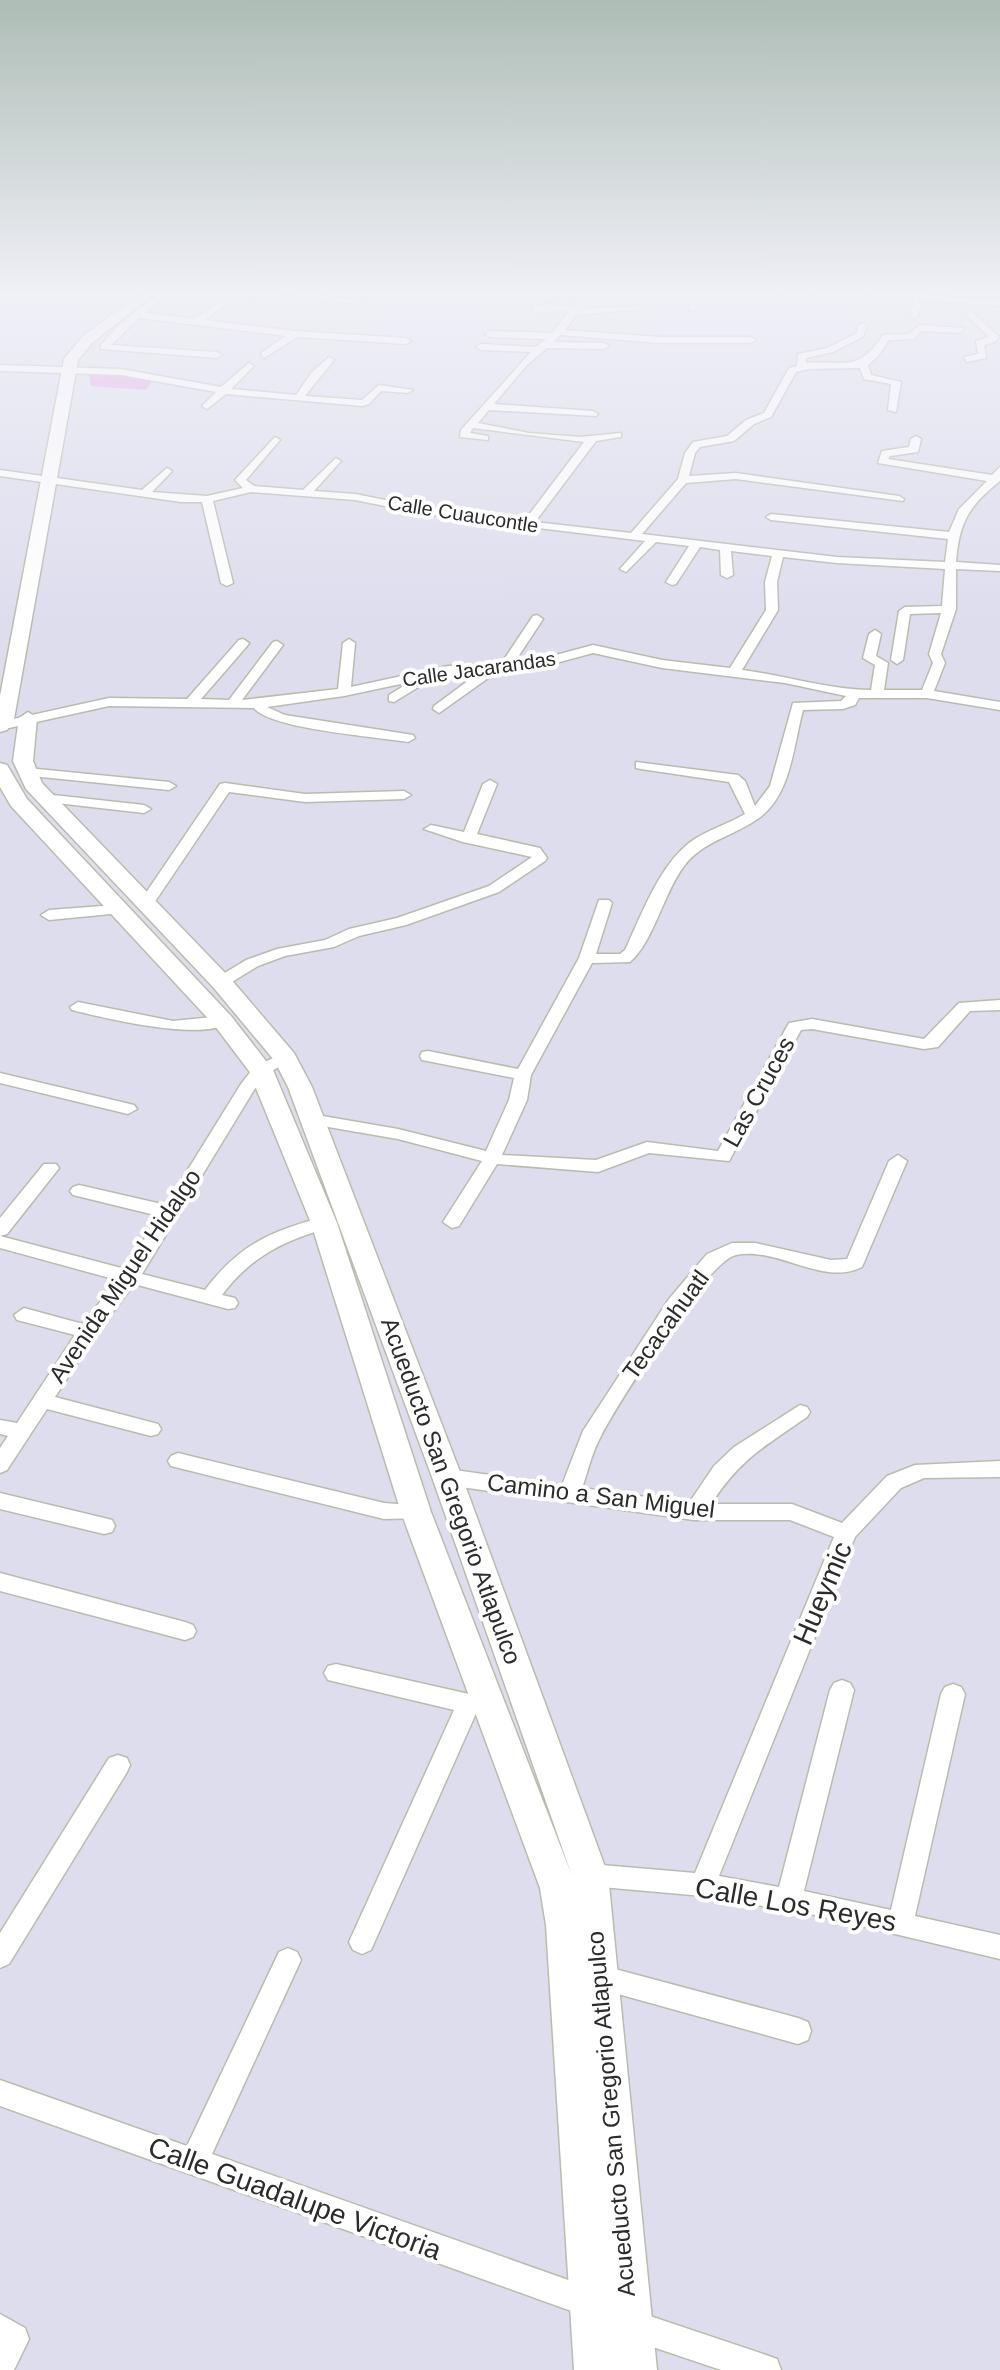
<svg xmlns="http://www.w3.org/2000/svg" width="1000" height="2370" viewBox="0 0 1000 2370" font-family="Arial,sans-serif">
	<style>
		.green { fill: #e896e1 }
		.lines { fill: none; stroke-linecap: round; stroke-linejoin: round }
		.street-casing { stroke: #b9bcad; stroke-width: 3 }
		.secondary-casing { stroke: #b9bcad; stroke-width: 3 }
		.street { fill: #fff; fill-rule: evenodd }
		.secondary { fill: #fff; fill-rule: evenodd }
		.labels { text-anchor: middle; stroke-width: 8; stroke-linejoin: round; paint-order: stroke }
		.far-street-label { font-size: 20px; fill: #2c2c2c; stroke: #fff }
		.street-label { font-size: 24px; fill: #2c2c2c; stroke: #fff }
		.near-street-label { font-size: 28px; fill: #2c2c2c; stroke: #fff }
	</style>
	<rect width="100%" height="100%" fill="#dde"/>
	<!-- green -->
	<path class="green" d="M89 373 154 379 146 390 91 386Z"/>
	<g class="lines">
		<defs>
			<g id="street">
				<path d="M160 292H169L144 313 195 319 223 300 226 305 205 320 295 331 406 338 411 341 406 344 297 337 264 358 261 353 286 336 139 318 111 345 217 352 222 355 217 358 101 349V345L119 325Z"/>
				<path d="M272 292H295L361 301 357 304Z"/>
				<path d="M583 292H591L581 309 636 306 640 309 576 315 565 330 659 337H751L756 340 751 343H659L561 335 553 342 604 343 609 346 604 349 547 348 527 365 494 404 593 411 598 414 596 416 489 410 478 423 529 433 580 437 621 433V437L596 441 535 522 631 533 678 479 685 453 693 442 727 436 746 420 764 413 789 368 797 366 798 354 827 348 857 333 858 326 862 323 866 326 864 336 833 352 806 358V363C846 360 857 373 883 335L909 334 920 325 964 328 961 333 922 331 914 339 889 340 879 355 868 365 871 375 901 382 896 412 888 410 891 384 864 379 860 368 808 369 796 372 771 417 754 424 734 441 700 447 695 453 689 476 736 473 899 496 904 499 903 501 736 479 686 483 642 534 837 557 945 562 948 539 771 520 766 517 771 514 949 532 959 509 987 481 878 463 882 451 909 447 911 439 916 436 921 439 918 452 890 456 888 459 992 475 1000 467V481C969 506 959 522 956 562L1000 565V571L956 569V609L941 654 945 663 934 691 1000 702V710L927 698H859L855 705 843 709 803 710C793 747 791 798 756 820 731 837 703 841 684 866 663 894 654 941 630 962L592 963 531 1075 527 1100 502 1155 596 1160 647 1142 718 1151 789 1023 812 1019 924 1039 959 1003 1000 1000V1010L970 1011 938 1047 924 1049 812 1029 801 1030 729 1161 649 1153 598 1172 497 1164 459 1226 452 1228 443 1222 482 1161 398 1139 305 1123 302 1119 305 1115 311 1114 398 1129 486 1151 509 1100 514 1078 422 1060 420 1056 422 1052 428 1051 518 1069 579 958 599 900H609L612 903 596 954H620L625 950C642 914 658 868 689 843 706 830 727 825 745 814L729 782 641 769 636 768V762L738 775 745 781 755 806 770 786 793 703 841 701 846 696 785 683 662 668 593 653 530 670 498 671 439 713 433 709 434 706 480 672 426 678 425 683 394 702 389 701V695L410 682 344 696 267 707 285 715 413 735 415 738 408 742C378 737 270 729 254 708L109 706 0 730V722L109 698 187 699 239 640 243 639 249 643 247 646 201 699 229 700 273 642 277 641 283 645 242 700 338 689 343 643 349 639 355 643 351 687 448 666 501 664 533 616 537 615 543 619 514 663 530 662 593 645 662 660 730 668 766 610 765 582 772 556 731 551 733 575 727 578 721 575 720 550 700 547 676 584 672 585 666 582 689 546 656 542 626 572 620 569 645 541 425 514 355 500 251 492 213 501 233 583 227 586 221 583 202 502H181L0 476V470L142 490 167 468 172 471 152 492 207 496 243 488 235 480 275 437 280 440 246 480 254 486 303 490 336 458 341 461 314 491 355 494 425 508 525 520 584 442 473 428 470 433 488 436V440L460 437 461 430 531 352 481 350 476 347 481 344 536 347 546 339 490 337 485 334 490 331 552 333 569 311 534 312 531 307 548 304 573 306ZM783 557 837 563 945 569 942 606 905 607 899 611 891 660 897 664 903 660 910 614 941 613 929 654 933 663 922 690H884L888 663 876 656 881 634 875 630 869 634 863 658 875 665 871 690C830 690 783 675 742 670L778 610 777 582Z"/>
				<path d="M698 292H706L695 310H689Z"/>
				<path d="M765 292H827L799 298Z"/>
				<path d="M847 292 915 294 916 292H924V295L1000 300V306L922 300 918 316 914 319 910 316 914 299Z"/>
				<path d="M970 310 999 337 995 342 984 345 986 358 967 362 964 357 978 354 976 341 989 337 967 315Z"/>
				<path d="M329 357 334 360 305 396 362 400 379 385 413 390 408 393 381 391 369 404 362 406 226 394 207 409 202 406 216 392 121 375 0 371V365L121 369 221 387 249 363 254 366 231 389 296 395 312 372Z"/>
				<path d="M27 768 169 782 176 786 169 790 22 775 20 772Z"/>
				<path d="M490 780 497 784 477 834 540 848 547 858 545 861 499 892 406 925 359 936 334 947 285 956 258 966 227 985H215L213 982 215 979 246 960 277 949 325 940 349 929 397 918 489 886 532 857 463 842 424 829 431 825 464 832 483 784Z"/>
				<path d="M225 783 305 794 404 791 411 795 404 799 305 802 229 792 152 906H142L139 903 220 784Z"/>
				<path d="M44 794 144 805 151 809 144 813 39 801V795Z"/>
				<path d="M116 905 124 910 121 913 49 920 41 915 49 910Z"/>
				<path d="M78 1002 173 1021 223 1016 231 1021C206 1043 104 1018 72 1010L70 1007Z"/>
				<path d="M285 1053 293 1058 267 1074 254 1090 142 1274 205 1290C239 1245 270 1231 324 1217L331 1219 333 1223 331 1227C285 1240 251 1256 222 1295L235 1298 238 1303 235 1308 228 1309 134 1284 94 1337 55 1397 158 1424 161 1429 158 1434 151 1436 47 1409 7 1470 0 1473V1448L8 1436 0 1434V1420L17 1423 75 1335 17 1320 14 1315 24 1308 83 1324 117 1280 0 1248V1218L44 1164H56L59 1168 56 1172 7 1234 0 1236 125 1269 159 1216 73 1195 70 1191 73 1187 79 1185 166 1205 241 1084 255 1066Z"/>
				<path d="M0 1073 134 1105 137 1109 128 1114 0 1083Z"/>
				<path d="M898 1155 907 1161 862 1267C822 1287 777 1246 736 1255 707 1261 617 1405 601 1436 592 1452 588 1471 582 1488L689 1503 714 1466 734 1447 800 1405 807 1407 810 1412 807 1417C765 1446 739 1460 711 1504H792L842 1523 887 1476 915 1465 1000 1461V1477L924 1478 901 1488 855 1537 719 1876 779 1887 830 1690 834 1683 842 1680 850 1683 854 1690 804 1891 891 1910 941 1694 945 1687 953 1684 961 1687 965 1694 915 1916 1000 1935V1959L815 1915 703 1896 590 1886 581 1883 577 1875 581 1867 590 1864 695 1873 834 1537 790 1520H694L447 1485 440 1482 436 1477 440 1472 447 1469 562 1485 583 1431 669 1299 707 1254 732 1243H755L831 1260 847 1259 889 1161Z"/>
				<path d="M178 1453 384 1503 424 1506 427 1512 424 1518 384 1519 171 1466 168 1461 171 1456Z"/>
				<path d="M0 1493 104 1518 112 1520 115 1526 112 1532 104 1534 0 1509Z"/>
				<path d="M0 1573 185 1622 193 1625 196 1631 193 1637 185 1640 0 1591Z"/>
				<path d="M336 1664 469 1694 480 1691 488 1694 492 1701 488 1708 477 1711 371 1950 362 1954 353 1950 349 1942 454 1710 328 1680 324 1673 328 1666Z"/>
				<path d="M118 1755 127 1758 130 1765 127 1772 9 1964 0 1968V1933L109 1758Z"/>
				<path d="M288 1948 297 1952 301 1960 212 2154 591 2288 602 2292 606 2303 602 2314 591 2318 0 2106V2080L187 2146 279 1952Z"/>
				<path d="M600 1965 798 2018 808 2022 811 2031 808 2040 798 2044 600 1989 591 1986 587 1977 591 1968Z"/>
				<path d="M632 2310 766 2355 777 2359 781 2370H721L632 2340 621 2336 617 2325 621 2314Z"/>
				<path d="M0 2314 25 2328 29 2339 14 2370H0Z"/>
			</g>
			<g id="secondary">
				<path d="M143 292H156L93 342 78 360 14 719 7 730 0 732V696L64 359 83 336Z"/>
				<path d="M28 712 37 718 33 761 42 783 229 977 294 1053 312 1087 462 1477 608 1875 657 2370H574L546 1925 540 1888 401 1512 311 1223 249 1071 215 1026 11 806 0 787V763L7 765 27 799 231 1016 273 1070 337 1223 431 1512 572 1876 432 1477 288 1087 274 1060 213 987 26 789 13 761 19 718Z"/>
			</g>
		</defs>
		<!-- street casing -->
		<use href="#street" class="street-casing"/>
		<!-- secondary casing -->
		<use href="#secondary" class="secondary-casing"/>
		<!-- street -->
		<use href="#street" class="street"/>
		<!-- secondary -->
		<use href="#secondary" class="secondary"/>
	</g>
	<!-- sky -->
	<linearGradient id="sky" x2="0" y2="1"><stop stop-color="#aebdb6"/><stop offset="0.47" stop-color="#f0f0f7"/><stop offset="1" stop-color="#f0f0f7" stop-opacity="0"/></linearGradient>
	<rect width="1000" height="623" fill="url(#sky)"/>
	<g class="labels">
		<!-- far-street labels -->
		<g class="far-street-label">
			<text transform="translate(463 514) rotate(9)" y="7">Calle Cuaucontle</text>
			<text transform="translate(479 669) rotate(-8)" y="7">Calle Jacarandas</text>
		</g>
		<!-- street labels -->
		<g class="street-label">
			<text transform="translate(759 1092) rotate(-61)" y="8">Las Cruces</text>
			<text transform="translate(125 1276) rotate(-56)" y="8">Avenida Miguel Hidalgo</text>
			<text transform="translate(666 1325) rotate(-54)" y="8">Tecacahuatl</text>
			<text transform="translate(451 1491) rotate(70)" y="8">Acueducto San Gregorio Atlapulco</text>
			<text transform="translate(601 1496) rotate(7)" y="8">Camino a San Miguel</text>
			<text transform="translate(611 2114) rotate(-95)" y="8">Acueducto San Gregorio Atlapulco</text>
		</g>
		<!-- near-street labels -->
		<g class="near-street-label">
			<text transform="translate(822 1593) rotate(-67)" y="10">Hueymic</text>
			<text transform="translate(796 1904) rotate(10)" y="10">Calle Los Reyes</text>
			<text transform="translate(295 2198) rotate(20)" y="10">Calle Guadalupe Victoria</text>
		</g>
	</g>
</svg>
